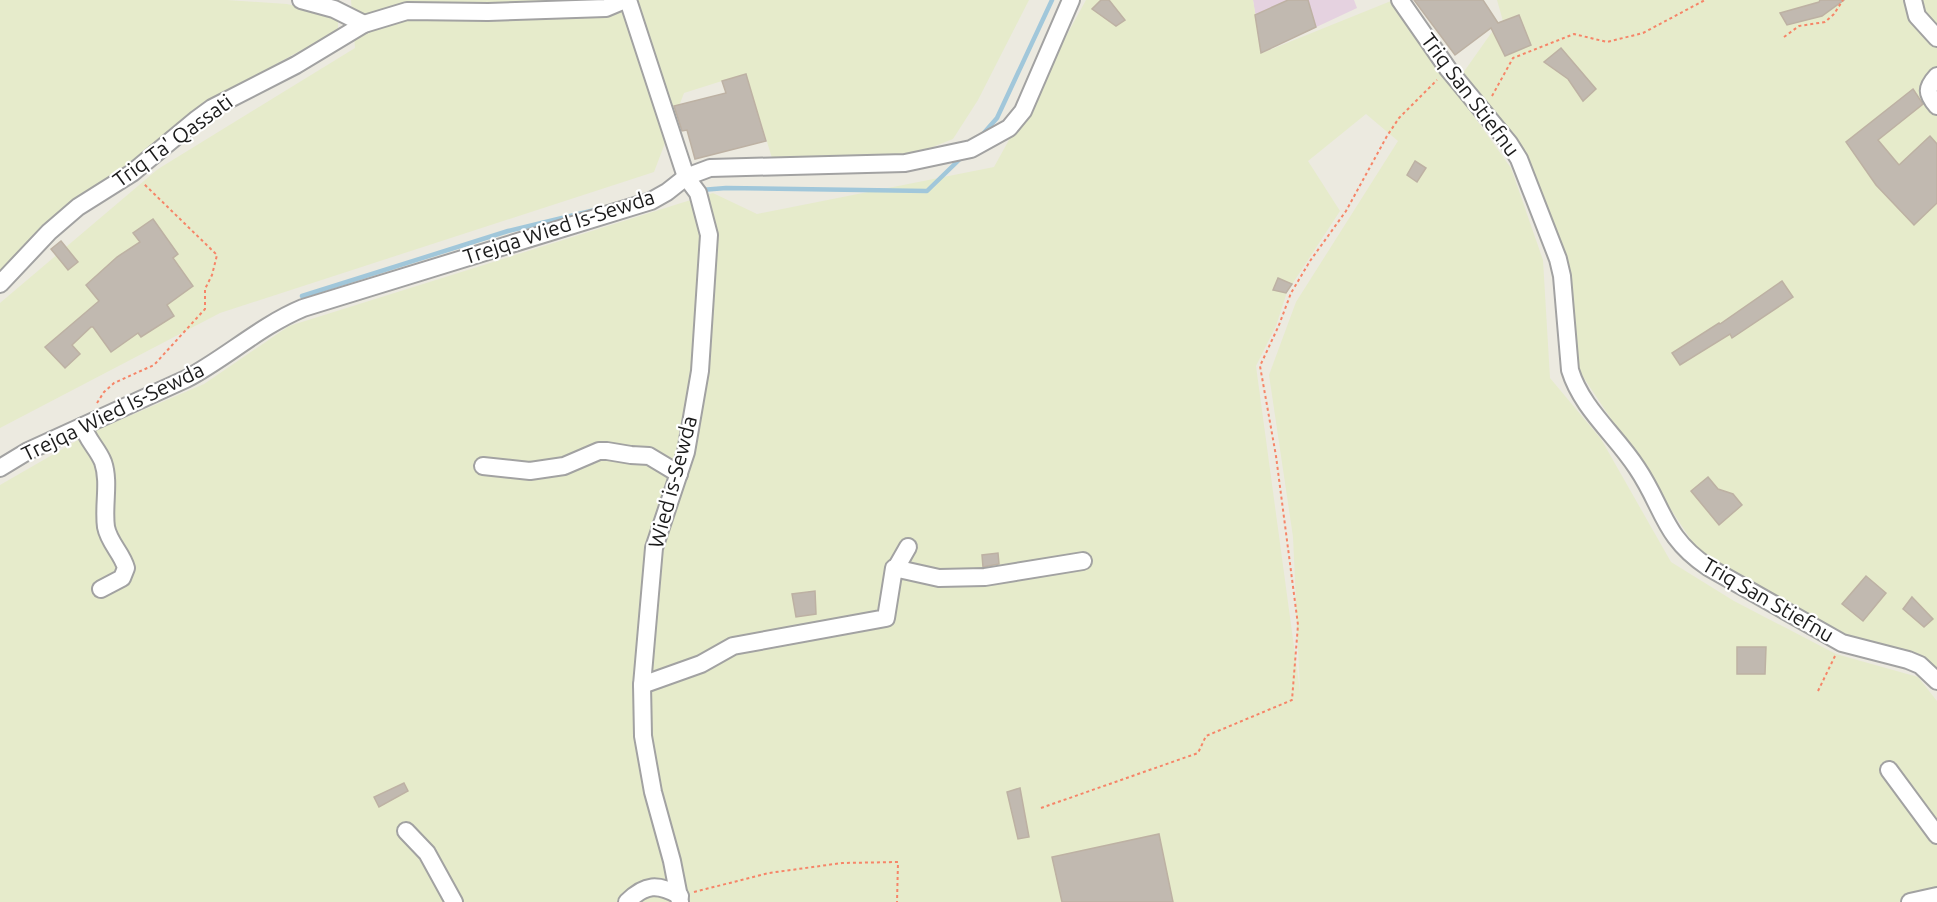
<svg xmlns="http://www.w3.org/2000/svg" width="1937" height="902" viewBox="0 0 1937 902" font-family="Ubuntu,sans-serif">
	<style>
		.industrial { fill: #e5d2e0 }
		.farmland { fill: #e6ebcb; fill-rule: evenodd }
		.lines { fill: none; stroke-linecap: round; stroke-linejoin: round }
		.stream { stroke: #a1c7da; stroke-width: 4.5 }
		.building { fill: #c1b9b0; stroke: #bdb1a3; stroke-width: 1.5 }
		.minor-casing { stroke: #a2a2a2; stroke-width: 20 }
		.path { stroke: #f68568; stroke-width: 2; stroke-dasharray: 3 3; stroke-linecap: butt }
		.minor { stroke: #fff; stroke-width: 16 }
		.labels { text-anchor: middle; stroke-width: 4.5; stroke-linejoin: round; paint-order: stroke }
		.street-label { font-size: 21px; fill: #1b1b1b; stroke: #fff }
	</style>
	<rect width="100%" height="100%" fill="#eceae0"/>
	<!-- industrial -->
	<path class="industrial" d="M1253 0H1354L1357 8 1261 53Z"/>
	<!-- farmland -->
	<g class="farmland">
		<path d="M0 0H227L287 4 322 12 338 22V30L193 110 155 147 55 215 0 272Z"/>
		<path d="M351 0H1029L978 100 953 139 907 157 772 158 746 74 722 81 684 93 654 172 220 313 0 428V303L158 169 355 48Z"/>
		<path d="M1086 0H1253L1262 53 1391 1 1511 168 1543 260 1550 378 1601 439 1671 562 1734 601 1836 654 1918 677 1937 701V894L1898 902H0V485L92 432 204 384 289 326 713 193 757 214 994 167ZM1366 114 1398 141 1296 302 1269 375 1293 537 1300 691 1256 366 1276 326 1287 292 1340 211 1308 161Z"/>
		<path d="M1497 0H1937V669L1837 632 1697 549 1574 363 1559 243 1514 134 1494 114 1463 73 1499 22 1503 21Z"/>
	</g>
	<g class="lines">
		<!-- stream -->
		<g class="stream">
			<path d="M983 134 997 118 1052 0"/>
			<path d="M701 190 726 188 927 191 963 156"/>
			<path d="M302 296 508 231 599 209"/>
		</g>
	</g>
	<!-- building -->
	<g class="building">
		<path d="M1101 0H1109L1125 20 1116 26 1092 9Z"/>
		<path d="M1288 0H1308L1316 27 1261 53 1255 15Z"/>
		<path d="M1414 0H1483L1498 23 1519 15 1531 45 1505 56 1491 28 1455 55Z"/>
		<path d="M1820 0H1844L1822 16 1787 25 1780 13 1819 2Z"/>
		<path d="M1561 48 1596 89 1583 101 1568 79 1544 62Z"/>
		<path d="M746 74 766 141 695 159 687 130 682 131 674 106 726 93 722 81Z"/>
		<path d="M1913 89 1923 104 1878 140 1899 165 1930 136 1937 144V203L1914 225 1876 185 1846 142Z"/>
		<path d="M1415 161 1426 168 1417 182 1407 175Z"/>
		<path d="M153 219 178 254 173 258 193 286 167 305 174 316 141 337 138 333 111 352 93 327H91L72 345 80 354 65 368 45 347 99 301 86 285 117 257 140 242 133 233Z"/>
		<path d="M61 241 78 262 68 270 51 249Z"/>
		<path d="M1278 278 1292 284 1286 293 1273 290Z"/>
		<path d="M1782 281 1793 297 1732 338 1730 334 1680 365 1672 353 1719 323 1720 324Z"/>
		<path d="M1708 477 1718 489 1733 494 1742 505 1719 525 1691 491Z"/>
		<path d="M998 553 999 564 983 567 982 555Z"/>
		<path d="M1866 576 1886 593 1863 621 1842 604Z"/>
		<path d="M815 591 816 614 796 617 792 594Z"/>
		<path d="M1912 597 1933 619 1924 627 1903 609Z"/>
		<path d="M1737 647H1766L1765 674H1737Z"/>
		<path d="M404 783 408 791 379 807 374 797Z"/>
		<path d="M1020 788 1029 837 1018 839 1007 792Z"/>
		<path d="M1159 834 1173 902H1062L1052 857Z"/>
	</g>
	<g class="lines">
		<defs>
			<g id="minor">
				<path d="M301 0 334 9 364 24"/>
				<path d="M628 0 686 177 698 193 709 235 700 371 686 452 654 548 642 685 643 736 653 792 672 861 680 902"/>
				<path d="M1400 0 1448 69 1509 143 1519 159 1558 259 1562 276 1570 370C1582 409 1615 434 1637 468 1664 508 1663 537 1708 567L1842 643 1908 660 1920 665 1937 681"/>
				<path d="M1913 0 1917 16 1937 38"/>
				<path d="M1937 76C1926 88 1926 93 1937 106"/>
				<path d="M0 284 49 232 78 207 132 173 197 119 212 108 296 65 364 24 407 11 488 12 606 8 625 0"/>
				<path d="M83 426C87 440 98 449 103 462 110 482 103 506 106 527 109 543 122 553 126 568L122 578 101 589"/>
				<path d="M483 466 530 471 564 466 599 451H607L631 455 649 456 679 474"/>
				<path d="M0 468 28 451 186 379C226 358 260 326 303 308L651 201 667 192 686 177 710 168 905 163 971 149 1009 128 1023 111 1071 0"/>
				<path d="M896 568 908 547"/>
				<path d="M642 685 701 664 733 646 886 618 894 568 939 578 985 577 1083 561"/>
				<path d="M1889 770 1937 835"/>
				<path d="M406 831 427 853 454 902"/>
				<path d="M627 902C645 884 658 883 680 896"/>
				<path d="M1910 902 1937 896"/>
			</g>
		</defs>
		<!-- minor casing -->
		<use href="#minor" class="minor-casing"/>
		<!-- path -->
		<g class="path">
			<path d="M1784 37 1799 26 1825 22 1834 14 1843 0"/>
			<path d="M1492 96 1513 58 1574 34 1607 42 1643 33 1705 0"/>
			<path d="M97 403 104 392 114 383 154 365 205 309V289L212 275 217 255 143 183"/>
			<path d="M1818 691 1835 656"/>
			<path d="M1041 808 1198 753 1206 736 1292 700 1298 625 1276 456 1260 366 1279 325 1291 293 1310 261 1346 211 1387 136 1399 118 1437 80"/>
			<path d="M694 892 769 873 842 863 898 862 897 902"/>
		</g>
		<!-- minor -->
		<use href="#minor" class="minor"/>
	</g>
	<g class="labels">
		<!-- street labels -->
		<g class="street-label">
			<text transform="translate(1470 95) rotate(53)" y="7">Triq San Stiefnu</text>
			<text transform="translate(173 141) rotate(-36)" y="7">Triq Ta' Qassati</text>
			<text transform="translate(559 227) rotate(-18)" y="7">Trejqa Wied Is-Sewda</text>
			<text transform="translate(113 412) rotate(-26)" y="7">Trejqa Wied Is-Sewda</text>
			<text transform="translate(673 482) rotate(-75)" y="7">Wied is-Sewda</text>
			<text transform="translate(1768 600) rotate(30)" y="7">Triq San Stiefnu</text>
		</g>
	</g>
</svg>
